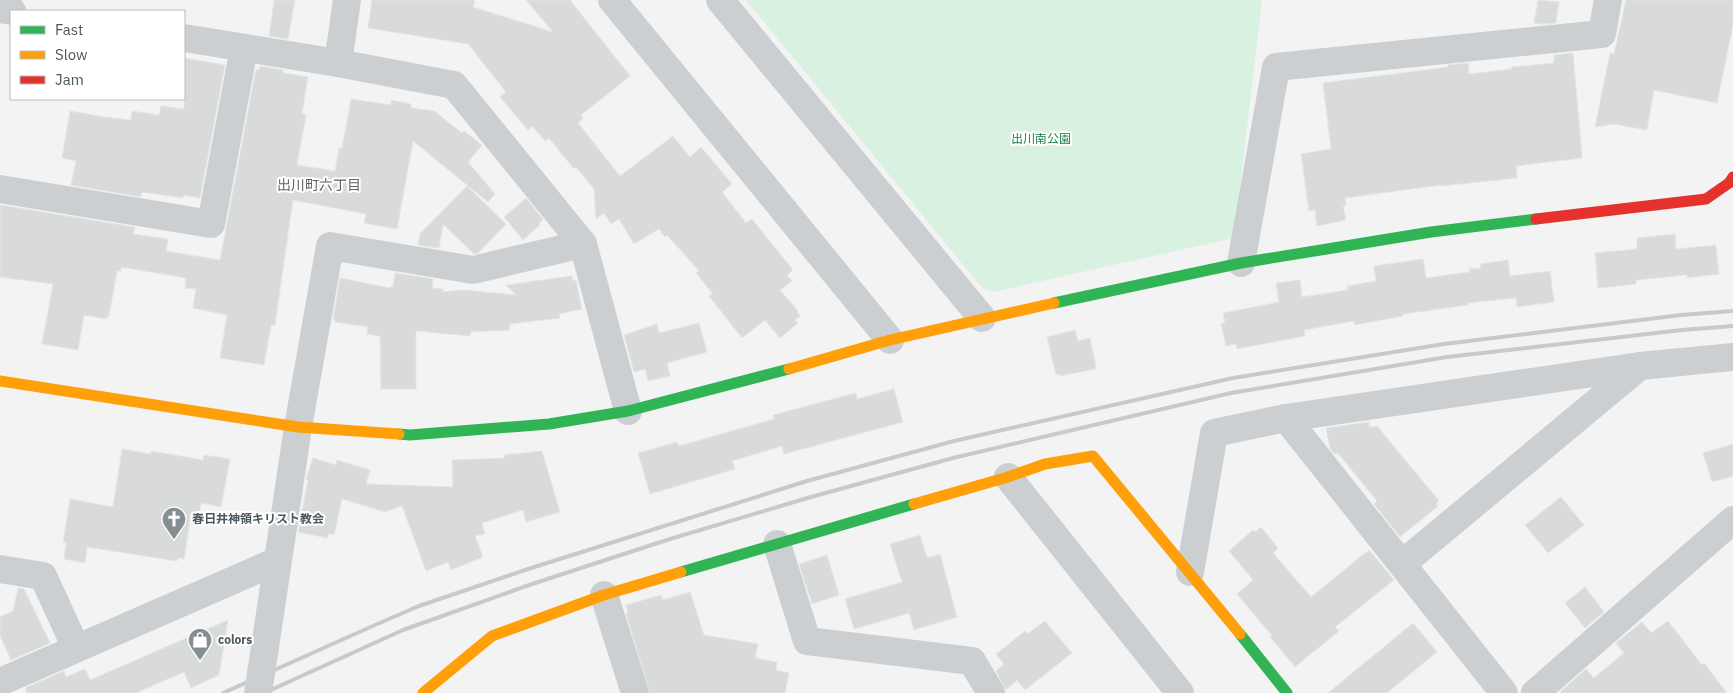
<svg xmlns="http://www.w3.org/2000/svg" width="1733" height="693" viewBox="0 0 1733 693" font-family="'IBM Plex Sans','Noto Sans JP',sans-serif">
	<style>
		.green { fill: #d9f1e0 }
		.building { fill: #d9dbdb; stroke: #e4e5e6 }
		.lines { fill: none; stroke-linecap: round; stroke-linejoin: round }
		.street { stroke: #cccfd1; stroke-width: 28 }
		.fast { stroke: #30b455; stroke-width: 11 }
		.slow { stroke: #ff9f0a; stroke-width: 11 }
		.jam { stroke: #e5322d; stroke-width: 11 }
		.rail { stroke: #c7c9cb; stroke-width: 4 }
		.street-bridge { stroke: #cccfd1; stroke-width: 28 }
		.labels { text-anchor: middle; stroke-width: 4; stroke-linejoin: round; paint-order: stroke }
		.park-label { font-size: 12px; fill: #198245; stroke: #fff }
		.poi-label { font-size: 12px; font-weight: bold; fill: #4a575f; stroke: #fff; text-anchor: start }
		.neighbourhood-label { font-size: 14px; fill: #5e6367; stroke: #fff }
	</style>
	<rect width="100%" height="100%" fill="#f3f3f3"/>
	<!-- green -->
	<path class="green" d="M746 0H1262L1234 238 993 292 983 289Z"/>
	<!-- building -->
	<g class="building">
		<path d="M274 0H295L288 39 269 36Z"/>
		<path d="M372 0H475L473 7 553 32 526 0H570L630 76 581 115 583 119 578 123 620 176 673 136 690 157 701 147 732 184 722 192 746 223 752 219 793 270 787 275 792 281 780 290 798 311 797 312 800 316 795 320 798 323 780 338 765 320 742 338 709 296 713 294 696 273 699 271 667 235 665 237 659 229 634 244 619 219 611 224 604 213 596 219 594 189 576 167 574 169 549 138 545 141 532 126 528 130 500 97 506 92 468 44 368 28Z"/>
		<path d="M1538 0 1559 2 1556 23 1543 24 1534 23Z"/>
		<path d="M1626 0H1733V25L1717 103 1654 90 1647 130 1614 124 1595 127 1610 53 1614 54Z"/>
		<path d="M1573 53 1582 158 1516 166 1517 178 1441 186V185L1345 198 1346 206H1343L1346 220 1317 226 1315 210 1309 211 1301 154 1331 149 1323 83 1448 67V65L1468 63 1469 74 1512 69 1511 67 1554 63V55Z"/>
		<path d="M184 58 225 65 200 198 184 195 183 198 142 192 141 197 71 185 76 161 62 158 70 111 104 117 131 120 132 111 159 115 161 106 184 109Z"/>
		<path d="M260 66 283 70V73L308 77 302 114 306 115 297 165 335 171 339 148 342 149 351 99 391 105V100L411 104V108L434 111 462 133 464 131 482 145 468 162 495 194 488 202 413 141 397 229 364 223 366 214 293 200 275 325H271L264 365 220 358 227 315 193 308 196 289 185 288 186 278 121 267V271H117L109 316H107V319L84 315 78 350 42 344 53 284 0 277V205L135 227 133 234 168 239 166 251 220 260 256 69 259 70Z"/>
		<path d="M467 186 506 224 478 253 474 254 443 224 439 248 418 245 420 234Z"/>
		<path d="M526 198 543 219 539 223 540 225 523 240 504 217Z"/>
		<path d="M1675 234 1676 249 1716 245 1719 274 1687 278V275L1636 280V284L1598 288 1595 253 1637 249V238Z"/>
		<path d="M1423 259 1426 278 1470 272 1469 269 1481 268 1480 264 1508 260 1510 276 1550 271 1554 302 1517 307 1516 298 1468 303V305L1403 314V316L1354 325V321L1304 330 1305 336 1237 349 1236 344 1226 346 1221 324 1225 323 1223 313 1279 302 1276 283 1300 280 1302 297 1348 290 1347 286 1376 281 1374 266Z"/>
		<path d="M395 273 433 279 432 288 444 289 441 292 464 290 516 295 506 285 572 276 573 281 576 280 582 309 559 314 560 318 510 324V330L471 332 470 336 416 331V389H381L380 336 367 334 368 327 335 322V319H333L340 278 390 288 391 286 393 287Z"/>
		<path d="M699 323 707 352 667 363 670 376 648 381 645 369 634 372 624 335 657 324 659 333Z"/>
		<path d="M1075 330 1078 341 1090 338 1096 367H1095V369L1060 376V374L1056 375 1047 337Z"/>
		<path d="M894 389 903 422 784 454 782 446 732 461 735 469 650 494 638 453 677 442 679 446 774 419 773 415 856 393 857 399Z"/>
		<path d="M1369 422V427L1377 426 1439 501 1436 504 1438 506 1400 537 1374 504 1377 501 1338 453 1334 454 1330 448 1326 428Z"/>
		<path d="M1733 444V476L1712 482 1703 453Z"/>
		<path d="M122 449 151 454V451L203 460 204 455 230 459 221 507 201 503 199 515 191 513 184 559 178 558 177 561 87 547 85 563 64 559 66 543 63 542 70 499 113 507Z"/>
		<path d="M542 451 560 512 526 522 523 510 482 523 485 534 475 536 483 557 451 570 448 562 426 571 402 506 385 512 342 499 334 535 328 534 327 538 298 532 308 480 306 479 313 458 336 465 337 460 370 470 366 484 453 487 452 460 505 458 504 455Z"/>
		<path d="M1561 497 1584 525 1548 553 1525 525Z"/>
		<path d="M1261 527 1278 548 1273 553 1311 597 1369 550 1394 580 1335 627 1339 631 1295 667 1270 637 1272 636 1237 594 1253 580 1229 551 1253 530 1255 532Z"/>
		<path d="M920 535 927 558 940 554 957 617 914 630 909 613 854 629 845 599 902 582 890 544Z"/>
		<path d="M827 555 839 595 812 604 799 564Z"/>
		<path d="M1585 587 1604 612 1585 628 1565 603Z"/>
		<path d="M18 588 24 589 50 643 11 660 0 636V617L13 611Z"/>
		<path d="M690 592 704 635 758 644 755 658 777 662 776 670 789 673 785 693H650L626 614 628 613 626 605 661 595 663 600Z"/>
		<path d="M228 620 219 675 191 688 184 672 136 693H27L25 688 64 671 66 677 85 669 90 680Z"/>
		<path d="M1045 621 1072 653 1025 690 1017 680 1006 690 996 671 1004 664 996 654 1025 631 1027 634Z"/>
		<path d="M1668 621 1702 665 1704 663 1727 693H1559L1586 669 1594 678 1624 653 1616 643 1642 622 1651 633Z"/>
		<path d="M1413 623 1437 652 1387 693H1328Z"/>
	</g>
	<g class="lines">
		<!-- street -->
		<g class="street">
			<path d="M612 0 890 340"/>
			<path d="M720 0 982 318"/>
			<path d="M0 9 12 11"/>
			<path d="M184 38 338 63 454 85 583 244 628 411"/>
			<path d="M338 63 347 0"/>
			<path d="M0 189 211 224 244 48"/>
			<path d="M1241 263 1276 67 1602 34 1608 0"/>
			<path d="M1286 418 1504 693"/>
			<path d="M1008 477 1180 693"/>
			<path d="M777 544 807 641 972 661 991 693"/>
			<path d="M1402 564 1640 366"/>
			<path d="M0 569 43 576 76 648"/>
			<path d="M1190 572 1214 433 1286 418 1640 366 1733 357"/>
			<path d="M604 595 635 693"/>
			<path d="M265 647 298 427 330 246 473 270 583 244"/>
			<path d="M0 682 277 561"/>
			<path d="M1535 693 1733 520"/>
		</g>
		<!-- fast -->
		<g class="fast">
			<path d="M1054 303 1241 263 1431 232 1536 219"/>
			<path d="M399 434 410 435 549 424 628 411 789 369"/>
			<path d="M681 572 914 504"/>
			<path d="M1240 634 1287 693"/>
		</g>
		<!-- slow -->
		<g class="slow">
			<path d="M789 369 890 340 1054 303"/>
			<path d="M0 381 298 427 399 434"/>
			<path d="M914 504 1008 477 1045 464 1093 456 1240 634"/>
			<path d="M423 693 492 636 604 595 681 572"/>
		</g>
		<!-- jam -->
		<path class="jam" d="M1536 219 1706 199 1729 183 1733 177"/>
		<!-- rail -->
		<g class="rail">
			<path d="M223 693 375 625 419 606 528 569 807 481 954 441 1233 378 1444 344 1681 315 1733 311"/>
			<path d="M264 693 403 630 532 584 670 539 811 497 953 458 1231 393 1447 357 1682 330 1733 326"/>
		</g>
		<!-- street-bridge -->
		<path class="street-bridge" d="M258 693 265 647"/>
	</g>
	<!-- icons -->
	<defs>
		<symbol id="church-pin" viewBox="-11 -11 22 30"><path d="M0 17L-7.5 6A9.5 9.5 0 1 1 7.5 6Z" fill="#858e93" stroke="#fff"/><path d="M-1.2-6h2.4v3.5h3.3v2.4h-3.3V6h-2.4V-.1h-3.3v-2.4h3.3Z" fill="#fff"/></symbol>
		<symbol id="shop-pin" viewBox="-11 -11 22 30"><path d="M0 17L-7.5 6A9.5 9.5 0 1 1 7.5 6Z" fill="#858e93" stroke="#fff"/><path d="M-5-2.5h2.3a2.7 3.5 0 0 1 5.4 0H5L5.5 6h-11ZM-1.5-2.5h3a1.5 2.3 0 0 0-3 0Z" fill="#fff"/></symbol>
	</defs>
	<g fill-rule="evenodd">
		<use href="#church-pin" x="160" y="505" width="28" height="38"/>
		<use href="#shop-pin" x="186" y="626" width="28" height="38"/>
	</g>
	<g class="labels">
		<!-- park labels -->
		<g class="park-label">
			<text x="1041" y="143">出川南公園</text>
		</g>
		<!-- poi labels -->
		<g class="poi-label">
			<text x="192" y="523">春日井神領キリスト教会</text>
			<text x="218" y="644">colors</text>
		</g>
		<!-- neighbourhood labels -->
		<g class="neighbourhood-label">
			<text x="319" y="190">出川町六丁目</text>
		</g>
	</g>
	<!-- legend -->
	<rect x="10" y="10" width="175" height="90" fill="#ffffff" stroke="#b7bcbf"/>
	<rect x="20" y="26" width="25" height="8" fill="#30b455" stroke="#b7bcbf"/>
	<text x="55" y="35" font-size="15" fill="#4a575f">Fast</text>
	<rect x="20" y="51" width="25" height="8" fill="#ff9f0a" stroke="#b7bcbf"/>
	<text x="55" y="60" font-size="15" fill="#4a575f">Slow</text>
	<rect x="20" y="76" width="25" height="8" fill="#e5322d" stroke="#b7bcbf"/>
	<text x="55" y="85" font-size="15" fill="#4a575f">Jam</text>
</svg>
